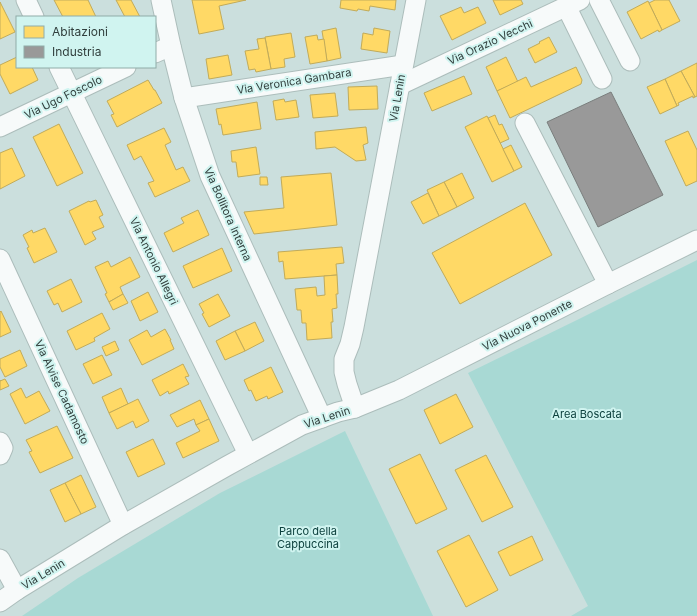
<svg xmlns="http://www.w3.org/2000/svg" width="697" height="616" viewBox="0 0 697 616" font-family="Inter,sans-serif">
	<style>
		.green { fill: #a8d9d4 }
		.homes { fill: #ffd966; stroke: #c1ab5a }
		.industry { fill: #999; stroke: #7a7e7d }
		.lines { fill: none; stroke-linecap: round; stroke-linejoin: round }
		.minor-casing { stroke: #acbdbb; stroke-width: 21 }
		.minor { stroke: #f7fafa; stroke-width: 19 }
		.labels { text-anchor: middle; stroke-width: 4; stroke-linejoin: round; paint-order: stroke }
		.street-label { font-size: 11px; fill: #313f3d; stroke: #d0f4f0 }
		.park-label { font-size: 11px; fill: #0d413e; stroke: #d0f4f0 }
	</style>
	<rect width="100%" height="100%" fill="#cbdfdd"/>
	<!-- green -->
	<g class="green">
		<path d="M697 260V616H571L588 606 468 373 577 320Z"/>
		<path d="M345 431 433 616H22L78 578 220 493Z"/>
	</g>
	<!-- homes -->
	<g class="homes">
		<path d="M54 0H88L96 17H63Z"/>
		<path d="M116 0H131L140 17H125Z"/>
		<path d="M192 0H246L219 6 224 29 199 34Z"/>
		<path d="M341 0H396L395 10 370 6 369 11 358 9 357 11 340 8Z"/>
		<path d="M493 0H521L523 4 500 15Z"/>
		<path d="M655 0H669L680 21 662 30 649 3Z"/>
		<path d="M648 1 662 30 659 32 658 30 641 39 627 12Z"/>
		<path d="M0 2 15 32 0 39Z"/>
		<path d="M461 7 464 13 478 7 486 23 452 40 440 16Z"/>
		<path d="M336 28 341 58 327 61 322 31Z"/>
		<path d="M374 28 390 31 387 53 361 49 363 33 373 35Z"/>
		<path d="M291 33 295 57 284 59 285 67 271 69 265 37Z"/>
		<path d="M317 35 318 40 324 39 327 61 310 64 305 37Z"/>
		<path d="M549 37 557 52 535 63 528 49 540 43 539 42Z"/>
		<path d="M265 38 271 69 256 72 255 69 249 70 245 51 259 49 257 39Z"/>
		<path d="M228 55 232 75 209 79 206 59Z"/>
		<path d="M17 57V67H32L38 80 10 94 0 74V65Z"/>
		<path d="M506 57 518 82 497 91 486 67Z"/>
		<path d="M697 63V96L695 97 681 71Z"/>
		<path d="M576 67 582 80 581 84 510 118 497 91 526 77 531 87Z"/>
		<path d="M681 71 695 97 693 98V96L678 103 679 105 677 106 665 79Z"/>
		<path d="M464 76 472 94 432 111 424 93Z"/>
		<path d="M665 79 677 106 660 114 647 87Z"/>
		<path d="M148 80 154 90H155L162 103 117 127 111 115 114 114 107 101Z"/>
		<path d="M377 86 378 109 349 110 348 87Z"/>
		<path d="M335 93 338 116 313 118 310 95Z"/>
		<path d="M284 99 285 102 296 100 299 117 276 120 273 101Z"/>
		<path d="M257 102 261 129 223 135 221 124 219 125 216 109Z"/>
		<path d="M495 115 499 125 502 124 509 139 500 143 488 118Z"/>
		<path d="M487 116 514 171 492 182 465 127Z"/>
		<path d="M59 124 83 173 57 186 33 137Z"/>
		<path d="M366 127 368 143 363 145 366 160 356 161 335 147 316 149 315 132Z"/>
		<path d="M164 128 171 142 165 145 176 170 183 167 190 181 155 197 148 183 154 181 141 156 134 160 127 145Z"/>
		<path d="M688 131 697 150V181L686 186 665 141Z"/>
		<path d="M511 145 522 167 514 171 503 149Z"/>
		<path d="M256 147 260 174 238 177 236 162H232L231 151Z"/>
		<path d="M12 148 25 176 0 189V153Z"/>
		<path d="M331 173 337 225 254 234 244 212 284 208 281 177Z"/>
		<path d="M462 173 474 198 457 207 444 182Z"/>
		<path d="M260 177H267L268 185H260Z"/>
		<path d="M444 182 457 207 439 216 427 190Z"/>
		<path d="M428 193 439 216 423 224 411 202Z"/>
		<path d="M96 200 103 215 99 217 104 227 92 232 96 239 85 245 69 211 89 201 90 202Z"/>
		<path d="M525 203 552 255 460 304 432 253Z"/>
		<path d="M198 210 209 235 173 252 164 233 184 223 181 218Z"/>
		<path d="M45 228 57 252 34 263 27 248 29 247 23 235 32 230 33 233Z"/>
		<path d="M342 247 344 263 336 264 337 275 285 279 283 261 279 262 278 252Z"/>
		<path d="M222 248 232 271 193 288 183 266Z"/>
		<path d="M130 257 140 277 120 287 123 294 109 302 105 294 107 293 95 267 108 261 111 267Z"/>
		<path d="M337 275 338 294H336L337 308 332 309 333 322H331L332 338 307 340 306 323H302L301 310H297L295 289 316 287 317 296 325 295 324 276Z"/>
		<path d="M71 279 82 302 62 312 58 303 54 305 47 291Z"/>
		<path d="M148 292 158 312 140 321 131 301Z"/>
		<path d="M123 294 128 303 113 310 109 302Z"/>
		<path d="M218 294 230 316 209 327 202 314 204 313 199 304Z"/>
		<path d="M1 311 11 332 0 337V312Z"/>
		<path d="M102 313 110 329 94 338 95 341 76 350 67 331Z"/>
		<path d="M255 322 264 341 245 351 235 331Z"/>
		<path d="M165 329 171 340H170L174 349 142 365 129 340 147 330 151 337Z"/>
		<path d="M235 331 245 351 225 360 216 341Z"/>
		<path d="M115 341 119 350 106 356 102 347Z"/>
		<path d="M20 350 27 366 5 377 0 367V359Z"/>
		<path d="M102 355 112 375 93 384 83 364Z"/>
		<path d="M183 364 189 376 185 377 189 384 169 394 168 391 160 396 152 380Z"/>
		<path d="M271 367 283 392 268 399 267 396 256 401 251 390 249 391 244 380Z"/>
		<path d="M5 379 9 386 0 390V380V381Z"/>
		<path d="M21 388 26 398 39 391 50 411 25 424 10 394Z"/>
		<path d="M121 388 128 404 109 413 102 397Z"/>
		<path d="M456 394 473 427 440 444 424 410Z"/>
		<path d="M138 399 149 421 136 428 133 421 117 429 109 413Z"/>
		<path d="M200 400 209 419 196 425 194 419 177 427 170 415Z"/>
		<path d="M209 419 219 441 183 458 176 443 200 431 196 425Z"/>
		<path d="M57 426 73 458 40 473 29 452 32 451 26 440Z"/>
		<path d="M153 439 165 464 138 477 126 452Z"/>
		<path d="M420 454 447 509 416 524 389 469Z"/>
		<path d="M486 455 513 507 482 522 455 470Z"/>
		<path d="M81 475 96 507 81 514 65 483Z"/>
		<path d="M65 483 81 514 65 522 50 490Z"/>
		<path d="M469 535 498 590 466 607 437 551Z"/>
		<path d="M532 536 543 560 510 576 498 552Z"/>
	</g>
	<!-- industry -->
	<path class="industry" d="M611 92 663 195 598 227 547 122Z"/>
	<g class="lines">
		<defs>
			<g id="minor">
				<path d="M26 0 34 17"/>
				<path d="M161 0 171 46 184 98 210 176 322 418"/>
				<path d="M599 0 630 61"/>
				<path d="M566 6 602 79"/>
				<path d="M155 53 171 46"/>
				<path d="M59 67 248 454"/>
				<path d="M400 85 580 0"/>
				<path d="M184 98 403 65"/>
				<path d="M525 123 608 284"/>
				<path d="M0 127 126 67"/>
				<path d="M0 259 123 525"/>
				<path d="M355 408 347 384 344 372V359L350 344 354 327 416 0"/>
				<path d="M0 442 3 448 0 455"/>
				<path d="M0 559 17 590"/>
				<path d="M0 602 17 590 123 525 227 466 302 425 338 412 355 408 399 390 608 284 697 240"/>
			</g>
		</defs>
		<!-- minor casing -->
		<use href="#minor" class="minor-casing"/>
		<!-- minor -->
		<use href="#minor" class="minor"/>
	</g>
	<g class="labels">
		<!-- street labels -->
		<g class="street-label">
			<text transform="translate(490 42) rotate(-25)" y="4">Via Orazio Vecchi</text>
			<text transform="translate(294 81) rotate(-9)" y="4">Via Veronica Gambara</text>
			<text transform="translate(63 97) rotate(-26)" y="4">Via Ugo Foscolo</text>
			<text transform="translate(397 98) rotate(-80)" y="4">Via Lenin</text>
			<text transform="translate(228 214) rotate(66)" y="4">Via Bollitora Interna</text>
			<text transform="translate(154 261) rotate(64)" y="4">Via Antonio Allegri</text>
			<text transform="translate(527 325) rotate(-27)" y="4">Via Nuova Ponente</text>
			<text transform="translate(62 392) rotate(65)" y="4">Via Alvise Cadamosto</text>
			<text transform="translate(327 417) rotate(-18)" y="4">Via Lenin</text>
			<text transform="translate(43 574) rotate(-31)" y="4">Via Lenin</text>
		</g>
		<!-- park labels -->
		<g class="park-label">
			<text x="587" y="418">Area Boscata</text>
			<text x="308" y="535">Parco della<tspan x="308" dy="13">Cappuccina</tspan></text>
		</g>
	</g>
	<!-- legend -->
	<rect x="16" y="16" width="140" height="52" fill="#d0f4f0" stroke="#90aca8"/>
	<rect x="24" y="26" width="20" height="12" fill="#ffd966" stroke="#90aca8"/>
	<text x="52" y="36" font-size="12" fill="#313f3d">Abitazioni</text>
	<rect x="24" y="46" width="20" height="12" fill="#999999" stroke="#90aca8"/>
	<text x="52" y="56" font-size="12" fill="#313f3d">Industria</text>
</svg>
